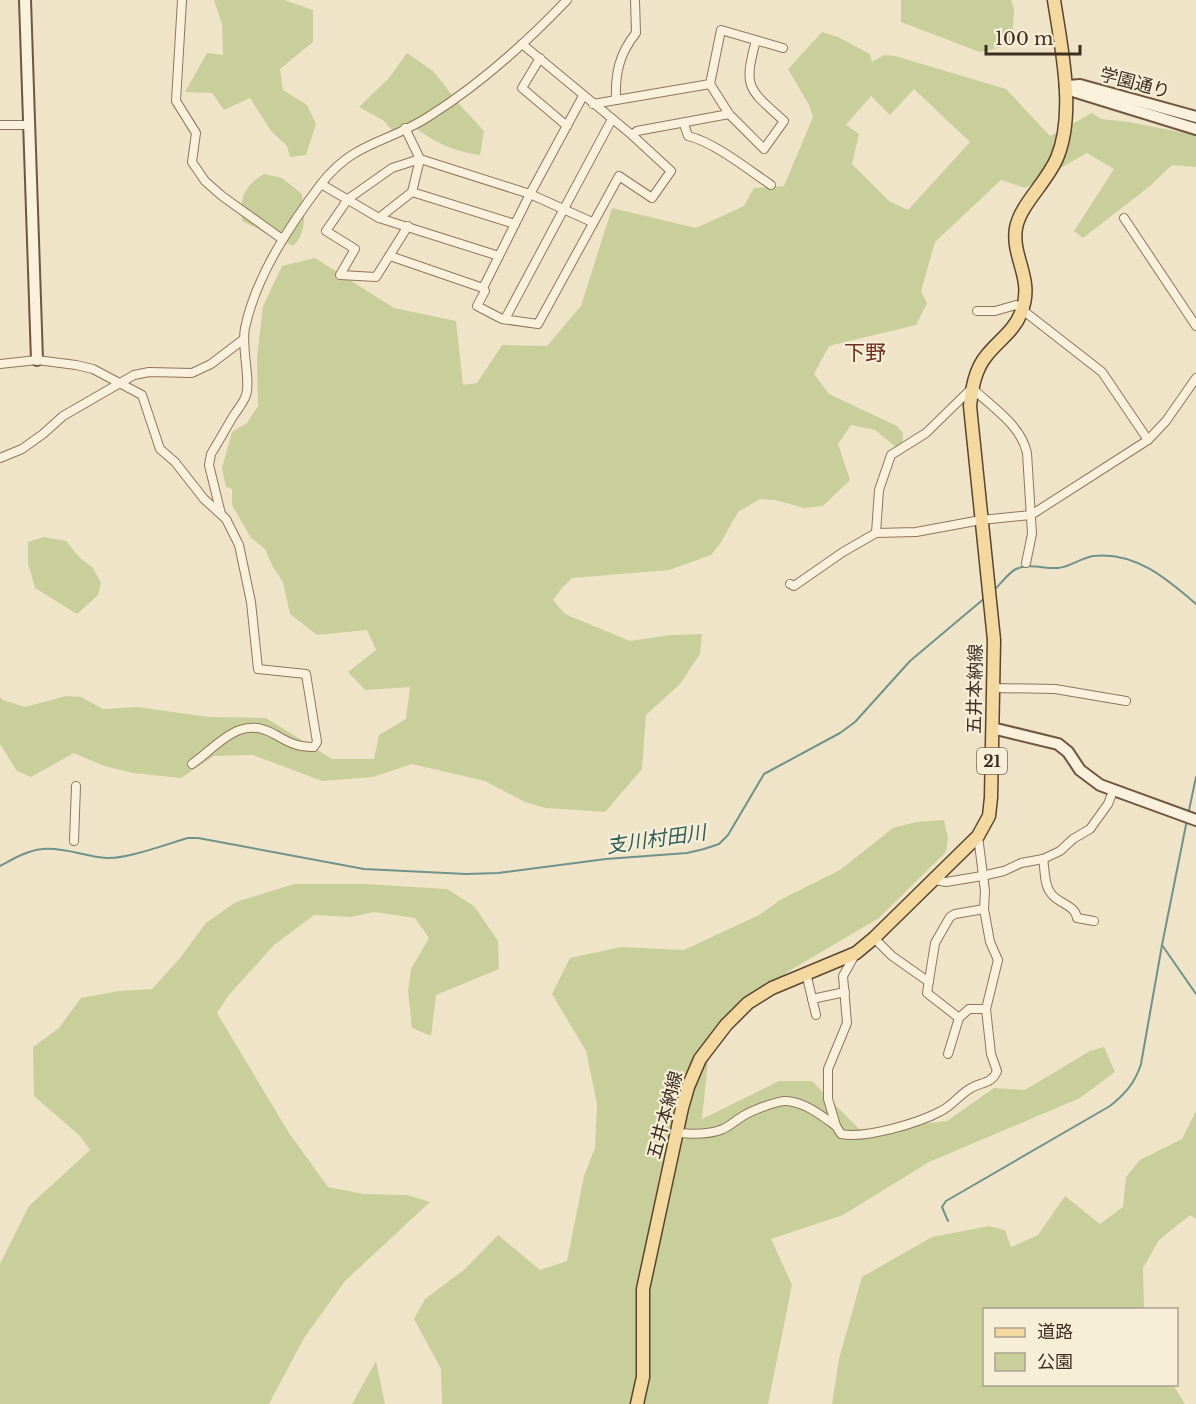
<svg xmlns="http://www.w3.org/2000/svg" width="1196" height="1404" viewBox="0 0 1196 1404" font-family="'Libre Baskerville','Noto Sans JP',serif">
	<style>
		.green { fill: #c9cf9b; fill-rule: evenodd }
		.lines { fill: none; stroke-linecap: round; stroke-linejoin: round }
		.stream { stroke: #6f938a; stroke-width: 2 }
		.street-casing { stroke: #8d765c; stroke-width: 10 }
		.secondary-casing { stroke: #6f573f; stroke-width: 14 }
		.primary-casing { stroke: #5b4430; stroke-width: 15 }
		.street { stroke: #faf1dc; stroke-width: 8 }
		.secondary { stroke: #faf1dc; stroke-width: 10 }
		.primary { stroke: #f3d9a0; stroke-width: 12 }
		.labels { text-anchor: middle; stroke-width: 4.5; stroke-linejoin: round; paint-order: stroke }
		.shield { fill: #f7eed8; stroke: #756857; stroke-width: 1.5 }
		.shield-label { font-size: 16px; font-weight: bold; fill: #3d2e20 }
		.street-label { font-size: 18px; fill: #3d2e20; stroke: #f7eed8 }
		.water-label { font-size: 20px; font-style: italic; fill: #2f5d5a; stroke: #f7eed8 }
		.quarter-label { font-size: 21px; fill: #6b2e1e; stroke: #f7eed8 }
	</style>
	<rect width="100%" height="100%" fill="#f0e4c8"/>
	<!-- green -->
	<g class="green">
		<path d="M214 0H284L313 10V42L280 69 283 90 307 105 316 124 306 155 290 157 287 146 271 131 250 98 224 110 212 93 185 92 207 53 223 55 222 24Z"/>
		<path d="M901 0H1011L1014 9 1012 45 980 52 901 22Z"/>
		<path d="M822 32 838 37 870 54 872 62 884 55 895 56 1006 89 1050 136 1092 113 1101 119 1129 122 1196 135V167L1172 165 1150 186 1083 238 1074 231 1114 169 1087 153 1025 188 1001 180 935 242 921 291 927 303 916 325 829 346 814 374 829 394 897 426 903 433 902 452 875 430 851 425 838 444 850 480 823 506 804 508 775 500 760 499 738 512 720 544 711 555 669 570 572 578 562 588 553 600 565 614 630 641 670 635 702 634 700 654 680 684 646 715 642 769 605 812 546 808 525 802 485 781 412 764 373 777 322 781 253 755 214 756 181 778 133 773 104 766 74 753 31 777 17 771 0 744V697L3 700 25 707 66 696 81 697 103 709 137 707 209 717 266 718 332 759H374L379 735 406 719 410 687 365 690 348 672 376 650 367 630 317 635 290 614 283 582 273 567 265 549 251 538 232 505V489L226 487 222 468 232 432 247 423 258 406 257 358 263 306 282 266 315 258 394 308 456 321 463 385 477 383 502 345 547 346 581 306 612 208 696 228 744 206 754 188 784 186 813 117 809 105 788 69ZM914 89 970 142 908 210 889 201 852 164 859 134 846 125 871 96 890 115Z"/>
		<path d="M407 53 433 71 460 105 484 131 480 155C453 152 429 140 408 122L392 130 384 121 359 107 389 78Z"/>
		<path d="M264 174 282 178 302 194C304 212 308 233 293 246L242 221C240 197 243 187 264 174Z"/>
		<path d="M44 537 66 541 79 557 93 568 101 583 98 595 77 614 35 588 28 563V542Z"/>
		<path d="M944 820 948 838 946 852 879 918 789 971 710 1042 702 1119 779 1081H812L861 1131 947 1121 994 1088 1025 1090 1090 1051 1104 1047 1115 1072 1080 1098 929 1162 843 1215 771 1239 792 1285 768 1404H442L441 1369 414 1319 425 1299 465 1269 498 1235 540 1270 567 1261 584 1176 595 1148 597 1104 586 1051 552 994 570 958 621 947 684 950 759 915 780 900 840 870 893 828 916 822Z"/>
		<path d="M294 884H366L447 889 474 906 498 941 499 969 436 995 431 1036 412 1028 408 991 411 969 429 938 415 918 374 912 351 917 314 915 274 945 228 996 217 1013 289 1133 328 1187 364 1194 407 1195 430 1202 345 1281 304 1338 269 1404H0V1264L29 1206 90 1150 80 1136 34 1096 33 1047 59 1028 81 998 119 991 152 989 180 958 206 923 236 902Z"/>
		<path d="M1196 1111V1219L1190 1215 1159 1240 1143 1268 1144 1309 984 1310V1384L1173 1385 1185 1404H832L839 1359 862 1277 932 1237 989 1226 1005 1230 1011 1247 1038 1235 1065 1196 1100 1224 1123 1207 1126 1177 1140 1160 1182 1139Z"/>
		<path d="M376 1361 385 1404H352Z"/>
	</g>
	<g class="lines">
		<!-- stream -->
		<g class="stream">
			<path d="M993 591C1000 585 1008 573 1016 569 1028 563 1045 569 1058 568 1070 567 1081 558 1093 556 1135 551 1167 579 1196 604"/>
			<path d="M1188 815 1196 777"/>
			<path d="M1187 820 1162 945 1196 994"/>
			<path d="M0 866C13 859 28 850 43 849 65 847 86 857 107 858 127 859 167 844 188 838H198L364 869 466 874 498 873 606 859 687 853 704 849 719 844 728 835 764 774 840 733 855 722 910 661 986 597"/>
			<path d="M948 1221 942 1207 946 1201 1110 1106C1125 1094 1135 1083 1141 1064L1162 945"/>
		</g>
		<defs>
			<g id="street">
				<path d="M182 0 176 101 196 133 192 162 205 181 222 196 282 239"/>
				<path d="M756 40C743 89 748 88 784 121L764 149 729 114 710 84 721 30 783 48"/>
				<path d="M522 44 632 135 671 171 652 198 619 176 538 324 502 319 477 306 485 291 483 288 530 194 583 96"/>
				<path d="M540 58 522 88 567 126"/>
				<path d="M616 100C615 74 619 54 636 33L635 0"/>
				<path d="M593 104 710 84"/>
				<path d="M684 124 688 136C714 142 749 170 771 185"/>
				<path d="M0 125H29"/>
				<path d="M632 135 637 131 729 114"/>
				<path d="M321 184 379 218 499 256"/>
				<path d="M412 192 515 224"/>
				<path d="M379 218 412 192 420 159 405 128"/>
				<path d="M1124 218 1196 326"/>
				<path d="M408 226 376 277 340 275 355 249 326 231 348 199 392 168 420 159 530 194 592 222"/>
				<path d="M390 256 483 288"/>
				<path d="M977 311H995L1016 305 1102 372 1148 440"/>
				<path d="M505 319 612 119"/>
				<path d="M0 364 37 360 76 365 93 369 142 395 160 449 175 462 204 499 226 519 239 545 251 602 258 669 306 674 317 742 314 747C298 748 288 742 274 734 239 714 218 746 192 764"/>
				<path d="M0 458 22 449 43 434 63 416 134 375 149 372 192 373 211 364 244 339"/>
				<path d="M221 514 209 465 211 454C219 441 226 428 234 415 238 409 244 402 246 395 251 381 241 346 245 328 256 276 290 225 321 184 354 141 388 143 428 117 479 85 525 44 567 0"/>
				<path d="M876 533 879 490 891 455 926 433 972 388C992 407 1021 425 1027 453L1032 534 1026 563"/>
				<path d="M790 584 794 586 843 552 876 533 916 532 981 520 1031 515 1148 440 1166 421 1196 378"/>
				<path d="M993 688 1055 689 1126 701"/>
				<path d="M74 841 76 786"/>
				<path d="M1043 859C1045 869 1044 884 1050 892 1057 904 1075 904 1077 918L1094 921"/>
				<path d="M934 880 946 882 982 876 1004 871 1021 863 1043 859 1060 851 1073 839 1090 829 1108 804 1113 791"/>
				<path d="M874 938 892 956 929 982"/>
				<path d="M856 953 843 976 847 1023 828 1069V1099L836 1126 841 1134C865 1139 919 1123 941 1111 952 1106 960 1094 971 1088 981 1082 992 1084 997 1071L991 1054 986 1009 998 960 990 942 984 909 985 891 978 836"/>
				<path d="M806 973 816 1015"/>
				<path d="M812 999 845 992"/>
				<path d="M959 1018 927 993 935 943 950 917 955 914 984 909"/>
				<path d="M948 1054 959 1018 969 1009H986"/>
				<path d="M677 1133C693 1134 708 1135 723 1129 730 1126 736 1120 743 1116 751 1111 778 1100 787 1101 806 1103 821 1115 836 1126"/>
			</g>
			<g id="secondary">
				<path d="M25 0 37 360"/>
				<path d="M1065 86 1076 92 1196 129"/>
				<path d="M1068 86 1080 85 1196 117"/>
				<path d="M992 728 1058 744 1068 752 1080 770 1100 785 1196 820"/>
			</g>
			<path id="primary" d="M637 1404 643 1377V1289L682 1108 688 1087 700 1059 726 1025 748 1003 772 988 856 953 874 938 978 836 989 816 991 798 994 640 970 406C972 388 975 369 987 355 999 340 1014 331 1021 313 1035 279 1011 258 1016 228 1020 205 1047 182 1057 158 1076 113 1061 46 1054 0"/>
		</defs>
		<!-- street casing -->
		<use href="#street" class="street-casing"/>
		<!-- secondary casing -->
		<use href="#secondary" class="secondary-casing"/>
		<!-- primary casing -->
		<use href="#primary" class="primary-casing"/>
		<!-- street -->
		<use href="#street" class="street"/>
		<!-- secondary -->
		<use href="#secondary" class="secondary"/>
		<!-- primary -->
		<use href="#primary" class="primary"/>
	</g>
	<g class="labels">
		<!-- shield labels -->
		<rect class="shield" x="977" y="748" width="30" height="26" rx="4.5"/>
		<g class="shield-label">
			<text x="992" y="767">21</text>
		</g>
		<!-- street labels -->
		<g class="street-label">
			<text transform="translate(1135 83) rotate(15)" y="6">学園通り</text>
			<text transform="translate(975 689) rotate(-89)" y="6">五井本納線</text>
			<text transform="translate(665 1115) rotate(-75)" y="6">五井本納線</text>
		</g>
		<!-- water labels -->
		<g class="water-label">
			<text transform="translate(656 839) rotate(-8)" y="7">支川村田川</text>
		</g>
		<!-- quarter labels -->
		<g class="quarter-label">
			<text x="865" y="360">下野</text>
		</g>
	</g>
	<!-- legend -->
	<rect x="983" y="1308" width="195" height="78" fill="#f7eed8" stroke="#ada18e" stroke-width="1.5"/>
	<rect x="995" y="1328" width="30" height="9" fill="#f3d9a0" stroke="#ada18e" stroke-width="1.5"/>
	<text x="1037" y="1338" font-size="18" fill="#3d2e20">道路</text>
	<rect x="995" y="1353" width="30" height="18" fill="#c9cf9b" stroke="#ada18e" stroke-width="1.5"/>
	<text x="1037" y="1368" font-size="18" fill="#3d2e20">公園</text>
	<!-- scale -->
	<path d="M986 45v9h94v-9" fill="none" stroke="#3d2e20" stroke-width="3"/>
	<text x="995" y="45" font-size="18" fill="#3d2e20" stroke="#f7eed8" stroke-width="4.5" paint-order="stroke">100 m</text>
</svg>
